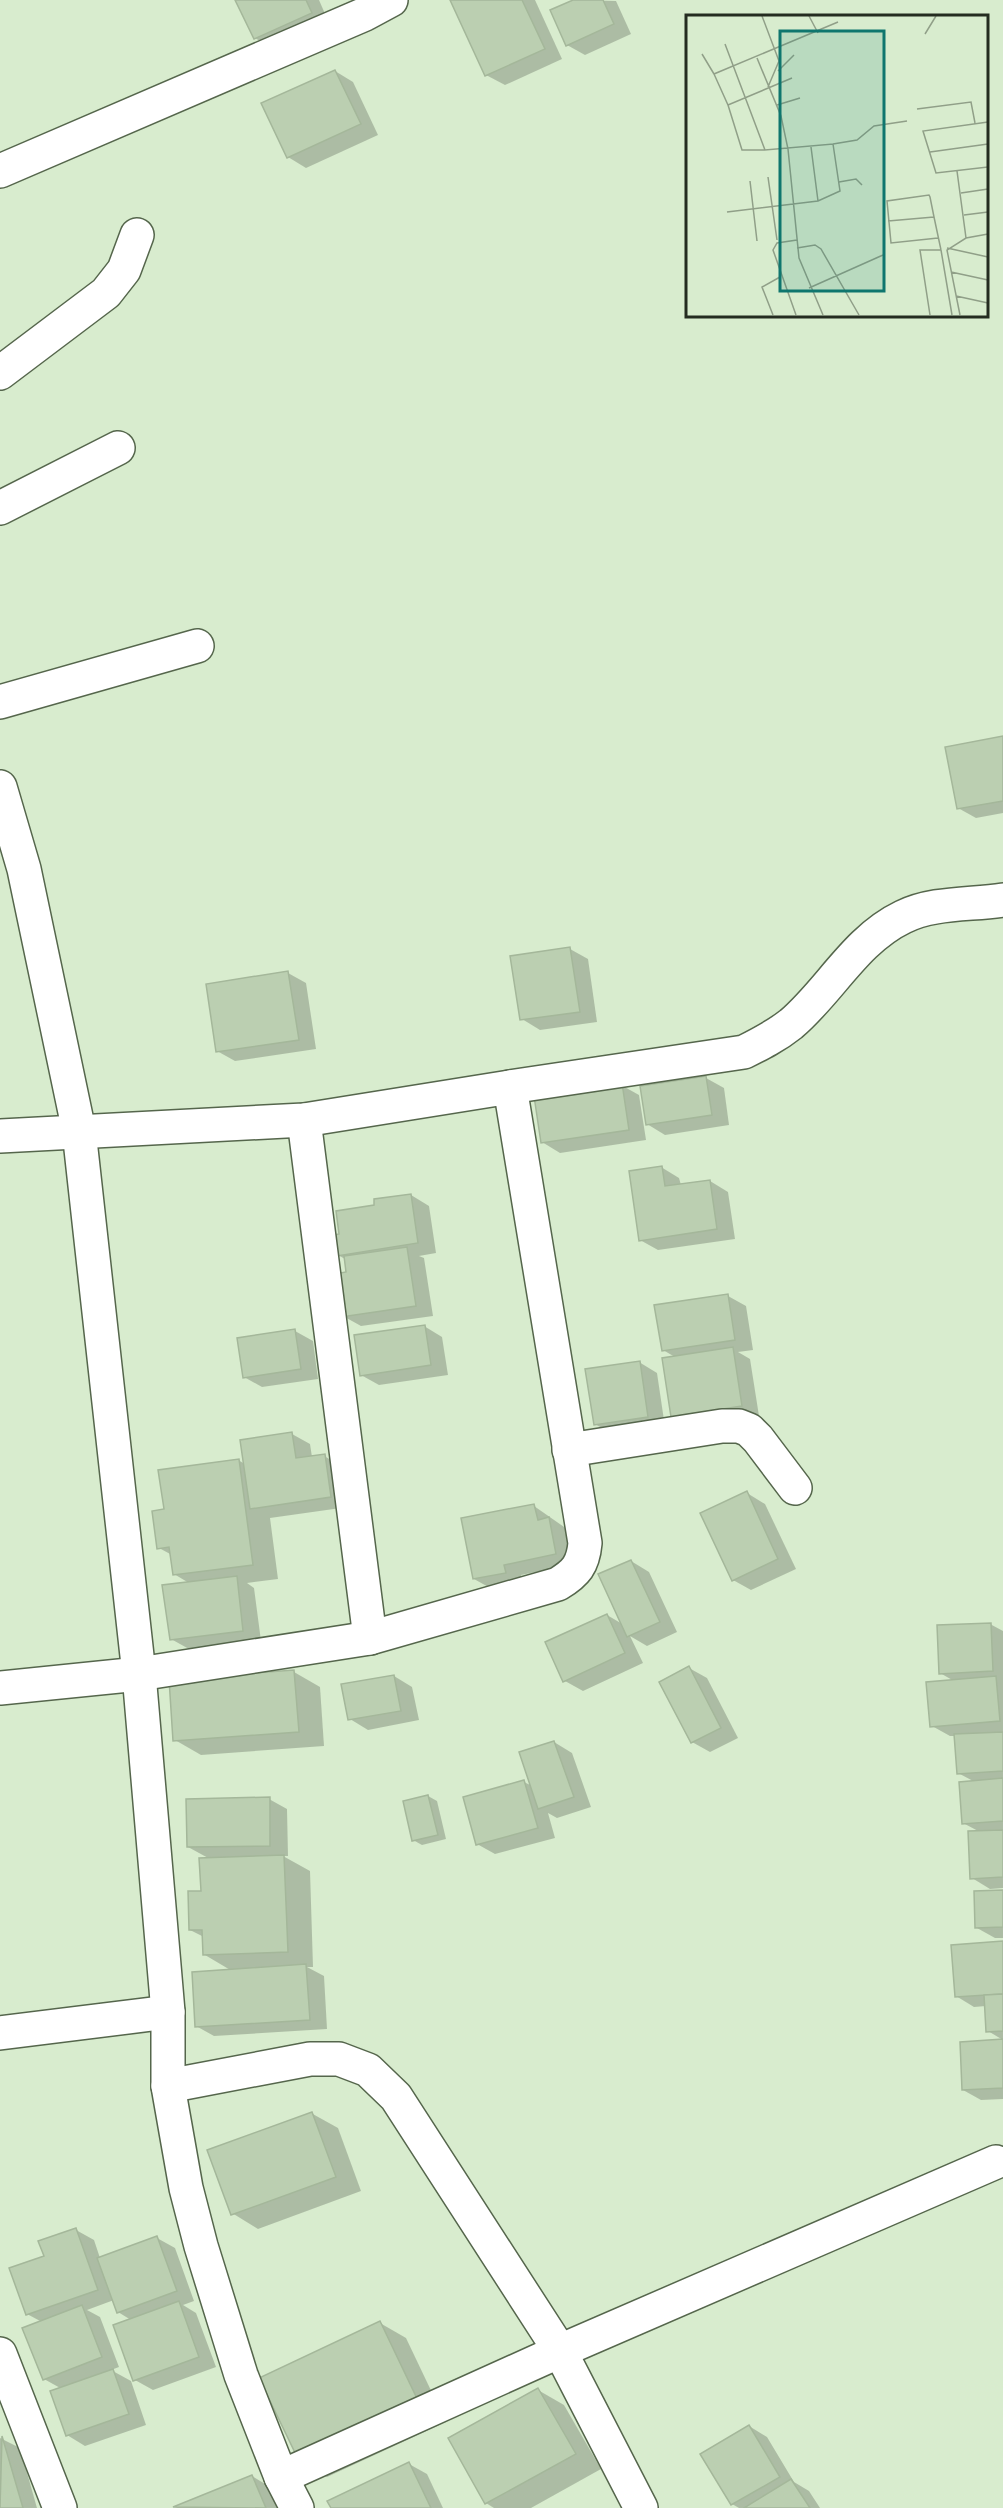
<svg xmlns="http://www.w3.org/2000/svg" width="1003" height="2508" viewBox="0 0 1003 2508" font-family="Bitter,serif">
	<style>
		.shadow { fill: #0003 }
		.building { fill: #bbcfb1; stroke: #a4b79a; stroke-width: 1.5 }
		.lines { fill: none; stroke-linecap: round; stroke-linejoin: round }
		.minor-casing { stroke: #55664c; stroke-width: 36 }
		.minor { stroke: #fff; stroke-width: 33 }
		.inset-road { fill: none; stroke: #909f88; stroke-width: 1.5 }
		.view { fill: #0f766e; fill-opacity: 0.15; stroke: #0f766e; stroke-width: 3 }
		.inset-edge { fill: none; stroke: #242c20; stroke-width: 3 }
	</style>
	<rect width="100%" height="100%" fill="#d8ecce"/>
	<!-- shadow -->
	<g class="shadow">
		<path d="M237 0H319L329 23 273 49 255 38Z"/>
		<path d="M452 0H535L562 59 505 85 486 75Z"/>
		<path d="M576 0 616 1 631 34 585 55 567 45Z"/>
		<path d="M335 71 353 82 378 135 306 168 288 157Z"/>
		<path d="M1003 738V813L976 818 958 808Z"/>
		<path d="M570 949 588 959 597 1022 540 1030 522 1019Z"/>
		<path d="M288 973 306 983 316 1049 235 1061 217 1051Z"/>
		<path d="M706 1078 724 1088 729 1125 665 1135 647 1124Z"/>
		<path d="M621 1085 639 1095 646 1140 560 1153 542 1142Z"/>
		<path d="M661 1167 679 1178 681 1185 710 1181 728 1192 735 1239 658 1250 640 1240Z"/>
		<path d="M411 1195 429 1206 436 1253 419 1256 424 1258 433 1316 361 1326 343 1316 348 1273 345 1259 338 1255 341 1236 376 1207Z"/>
		<path d="M728 1296 746 1306 753 1350 738 1352 750 1359 759 1416 690 1426 672 1416 675 1357 663 1350Z"/>
		<path d="M424 1326 442 1337 448 1375 379 1385 361 1375Z"/>
		<path d="M295 1331 313 1341 318 1379 262 1387 244 1377Z"/>
		<path d="M639 1362 657 1373 665 1427 613 1435 595 1424Z"/>
		<path d="M292 1434 310 1444 312 1457 324 1456 342 1466 348 1507 270 1518 278 1579 247 1583 254 1588 261 1641 189 1649 171 1639 189 1583 174 1574 172 1555 159 1548 165 1511 238 1460 245 1464Z"/>
		<path d="M747 1493 765 1504 796 1569 751 1590 733 1580Z"/>
		<path d="M534 1506 567 1529 574 1564 521 1575 523 1583 492 1589 474 1579Z"/>
		<path d="M631 1561 649 1572 677 1632 647 1646 630 1636 643 1663 583 1691 565 1681 607 1615 624 1625Z"/>
		<path d="M990 1624 1003 1631V1888L990 1889 972 1878 980 1832 963 1823 975 1782 958 1773 956 1736H950L932 1726 954 1681 940 1673Z"/>
		<path d="M689 1668 707 1678 738 1738 710 1752 692 1742Z"/>
		<path d="M294 1672 320 1687 324 1746 201 1755 175 1740Z"/>
		<path d="M394 1676 412 1687 419 1720 368 1730 350 1719Z"/>
		<path d="M554 1742 572 1753 591 1807 557 1818 548 1813 555 1838 495 1854 477 1844 524 1782 532 1786Z"/>
		<path d="M428 1796 437 1801 446 1839 422 1845 413 1840Z"/>
		<path d="M269 1799 287 1809 288 1856H283L310 1871 313 1967H307L324 1976 327 2029 214 2036 196 2026 232 1971 205 1955 204 1937 190 1930 210 1859 188 1847Z"/>
		<path d="M1003 1892V1938H995L977 1928Z"/>
		<path d="M1003 1943V2040L988 2031 986 2006 974 2007 956 1996Z"/>
		<path d="M1003 2041V2099L981 2100 963 2090Z"/>
		<path d="M311 2113 338 2128 361 2191 258 2229 232 2213Z"/>
		<path d="M76 2230 94 2240 100 2258 157 2238 175 2248 194 2301 183 2305 196 2313 216 2367 153 2390 135 2380 131 2320 118 2312 114 2300 87 2310 100 2317 119 2367 111 2370 131 2381 146 2425 85 2446 67 2435 62 2389 44 2379 42 2322 27 2314 46 2257Z"/>
		<path d="M380 2323 406 2338 446 2422 327 2477 301 2462Z"/>
		<path d="M538 2390 564 2405 601 2469 531 2508H494L486 2503Z"/>
		<path d="M749 2426 767 2437 794 2482 809 2491 820 2508H739L732 2504Z"/>
		<path d="M0 2438 20 2448 37 2508H0Z"/>
		<path d="M409 2464 427 2474 443 2508H332Z"/>
		<path d="M252 2476 270 2487 279 2508H175Z"/>
	</g>
	<!-- building -->
	<g class="building">
		<path d="M235 0H306L312 13 254 39Z"/>
		<path d="M450 0H522L545 49 485 76Z"/>
		<path d="M573 0H603L614 24 566 46 550 10Z"/>
		<path d="M335 70 361 124 287 158 261 103Z"/>
		<path d="M1003 736V801L957 809 945 747Z"/>
		<path d="M570 947 580 1012 520 1020 510 956Z"/>
		<path d="M288 971 299 1040 216 1052 206 984Z"/>
		<path d="M706 1076 712 1115 646 1125 640 1086Z"/>
		<path d="M622 1083 629 1130 541 1143 534 1096Z"/>
		<path d="M662 1166 665 1186 710 1180 717 1229 639 1241 629 1171Z"/>
		<path d="M411 1194 418 1243 337 1256 334 1235 339 1234 336 1211 374 1205V1199Z"/>
		<path d="M407 1247 416 1306 341 1317 335 1274 346 1272 344 1256Z"/>
		<path d="M728 1294 735 1340 662 1351 654 1305Z"/>
		<path d="M425 1325 431 1365 360 1376 354 1335Z"/>
		<path d="M295 1329 301 1369 243 1378 237 1338Z"/>
		<path d="M733 1347 742 1406 671 1417 662 1358Z"/>
		<path d="M640 1361 648 1417 594 1425 585 1369Z"/>
		<path d="M292 1432 296 1458 325 1454 331 1497 250 1509 240 1440Z"/>
		<path d="M239 1459 253 1565 173 1575 169 1547 157 1549 152 1511 164 1509 158 1470Z"/>
		<path d="M747 1491 778 1559 732 1581 700 1513Z"/>
		<path d="M534 1504 538 1520 549 1517 556 1554 504 1565 506 1573 473 1579 461 1518Z"/>
		<path d="M631 1560 660 1622 627 1637 598 1574Z"/>
		<path d="M237 1576 243 1631 170 1640 162 1585Z"/>
		<path d="M607 1614 625 1653 563 1682 545 1642Z"/>
		<path d="M991 1623 993 1671 939 1674 937 1625Z"/>
		<path d="M689 1666 721 1728 691 1743 659 1682Z"/>
		<path d="M294 1670 299 1732 173 1741 169 1679Z"/>
		<path d="M394 1675 401 1711 348 1720 341 1684Z"/>
		<path d="M996 1676 1000 1721 930 1727 926 1682Z"/>
		<path d="M1003 1732V1771L957 1774 954 1734Z"/>
		<path d="M554 1741 574 1797 538 1809 519 1752Z"/>
		<path d="M1003 1778V1821L962 1824 959 1782Z"/>
		<path d="M524 1780 538 1828 476 1845 463 1797Z"/>
		<path d="M428 1795 438 1835 412 1841 403 1801Z"/>
		<path d="M270 1797V1846L187 1847 186 1799Z"/>
		<path d="M1003 1830V1877L970 1879 968 1831Z"/>
		<path d="M284 1855 288 1952 203 1955 202 1930H189L188 1891H201L199 1858Z"/>
		<path d="M1003 1890V1927L975 1928 974 1891Z"/>
		<path d="M1003 1941V1994L955 1997 951 1945Z"/>
		<path d="M306 1964 310 2020 195 2027 192 1972Z"/>
		<path d="M1003 1994V2031L986 2032 984 1995Z"/>
		<path d="M1003 2039V2088L962 2090 960 2042Z"/>
		<path d="M312 2112 336 2177 231 2215 207 2150Z"/>
		<path d="M76 2228 98 2290 26 2315 9 2268 44 2256 38 2241Z"/>
		<path d="M157 2236 177 2291 117 2313 97 2258Z"/>
		<path d="M179 2301 199 2357 133 2381 113 2325Z"/>
		<path d="M82 2305 102 2357 43 2380 22 2328Z"/>
		<path d="M380 2321 421 2407 300 2463 259 2378Z"/>
		<path d="M113 2369 129 2414 66 2436 50 2391Z"/>
		<path d="M538 2388 576 2454 485 2504 448 2438Z"/>
		<path d="M749 2425 780 2477 731 2505 700 2454Z"/>
		<path d="M2 2436 23 2508H0Z"/>
		<path d="M409 2462 431 2508H331L327 2501Z"/>
		<path d="M252 2475 266 2508 173 2507Z"/>
		<path d="M791 2479 810 2508H744Z"/>
	</g>
	<g class="lines">
		<defs>
			<g id="minor">
				<path d="M0 171 365 14 391 0"/>
				<path d="M0 373 106 293 124 270 137 235"/>
				<path d="M0 508 118 448"/>
				<path d="M0 702 197 646"/>
				<path d="M0 787 24 869 79 1131 139 1674 168 2012V2086L186 2188 201 2246 241 2375 281 2477 297 2508"/>
				<path d="M510 1087 744 1052C760 1044 776 1036 791 1024 830 991 855 940 903 917 933 902 971 905 1003 900"/>
				<path d="M304 1120 370 1638"/>
				<path d="M0 1136 304 1120 510 1087 585 1543C583 1565 576 1573 558 1584L370 1638 139 1674 0 1688"/>
				<path d="M569 1450 722 1426H739L749 1430 758 1439 795 1488"/>
				<path d="M0 2033 168 2012"/>
				<path d="M168 2086 310 2059H339L368 2070 396 2097 560 2351 641 2508"/>
				<path d="M0 2354 60 2508"/>
				<path d="M281 2477 560 2351 996 2162"/>
			</g>
		</defs>
		<!-- minor casing -->
		<use href="#minor" class="minor-casing"/>
		<!-- minor -->
		<use href="#minor" class="minor"/>
	</g>
	<!-- overview -->
	<g transform="translate(686 15)">
		<rect width="302" height="302" fill="#d8ecce"/>
		<path class="inset-road" d="M76 1 93 46 82 72M123 1 132 18M239 19 250 1M39 29 79 135 147 129 154 176 132 186 41 197M16 39 28 59M71 43 95 101 102 134 113 243 137 300M92 56 108 40M106 63 42 90 28 59 152 7M42 90 56 135H79M91 90 114 83M231 94 285 87 289 108M302 107 237 116 250 158 302 152M147 129 171 125 188 111 221 106M125 132 132 186M244 137 302 129M271 156 280 223M82 162 91 225M64 166 71 226M153 167 170 164 176 170M275 178 302 174M278 200 302 197M202 206 248 202M252 223 205 228 201 186 243 180 244 182 248 202 255 235M111 233 129 230 135 234 173 300M261 233 302 242M265 257 302 265M123 273 197 240M270 281 302 288M87 300 76 272 94 262M110 300 87 235 91 228 111 225M244 300 234 235H255L266 300M274 300 261 235 280 223 302 219"/>
		<path class="view" d="M94 16H198V276H94Z"/>
		<rect width="302" height="302" class="inset-edge"/>
	</g>
</svg>
